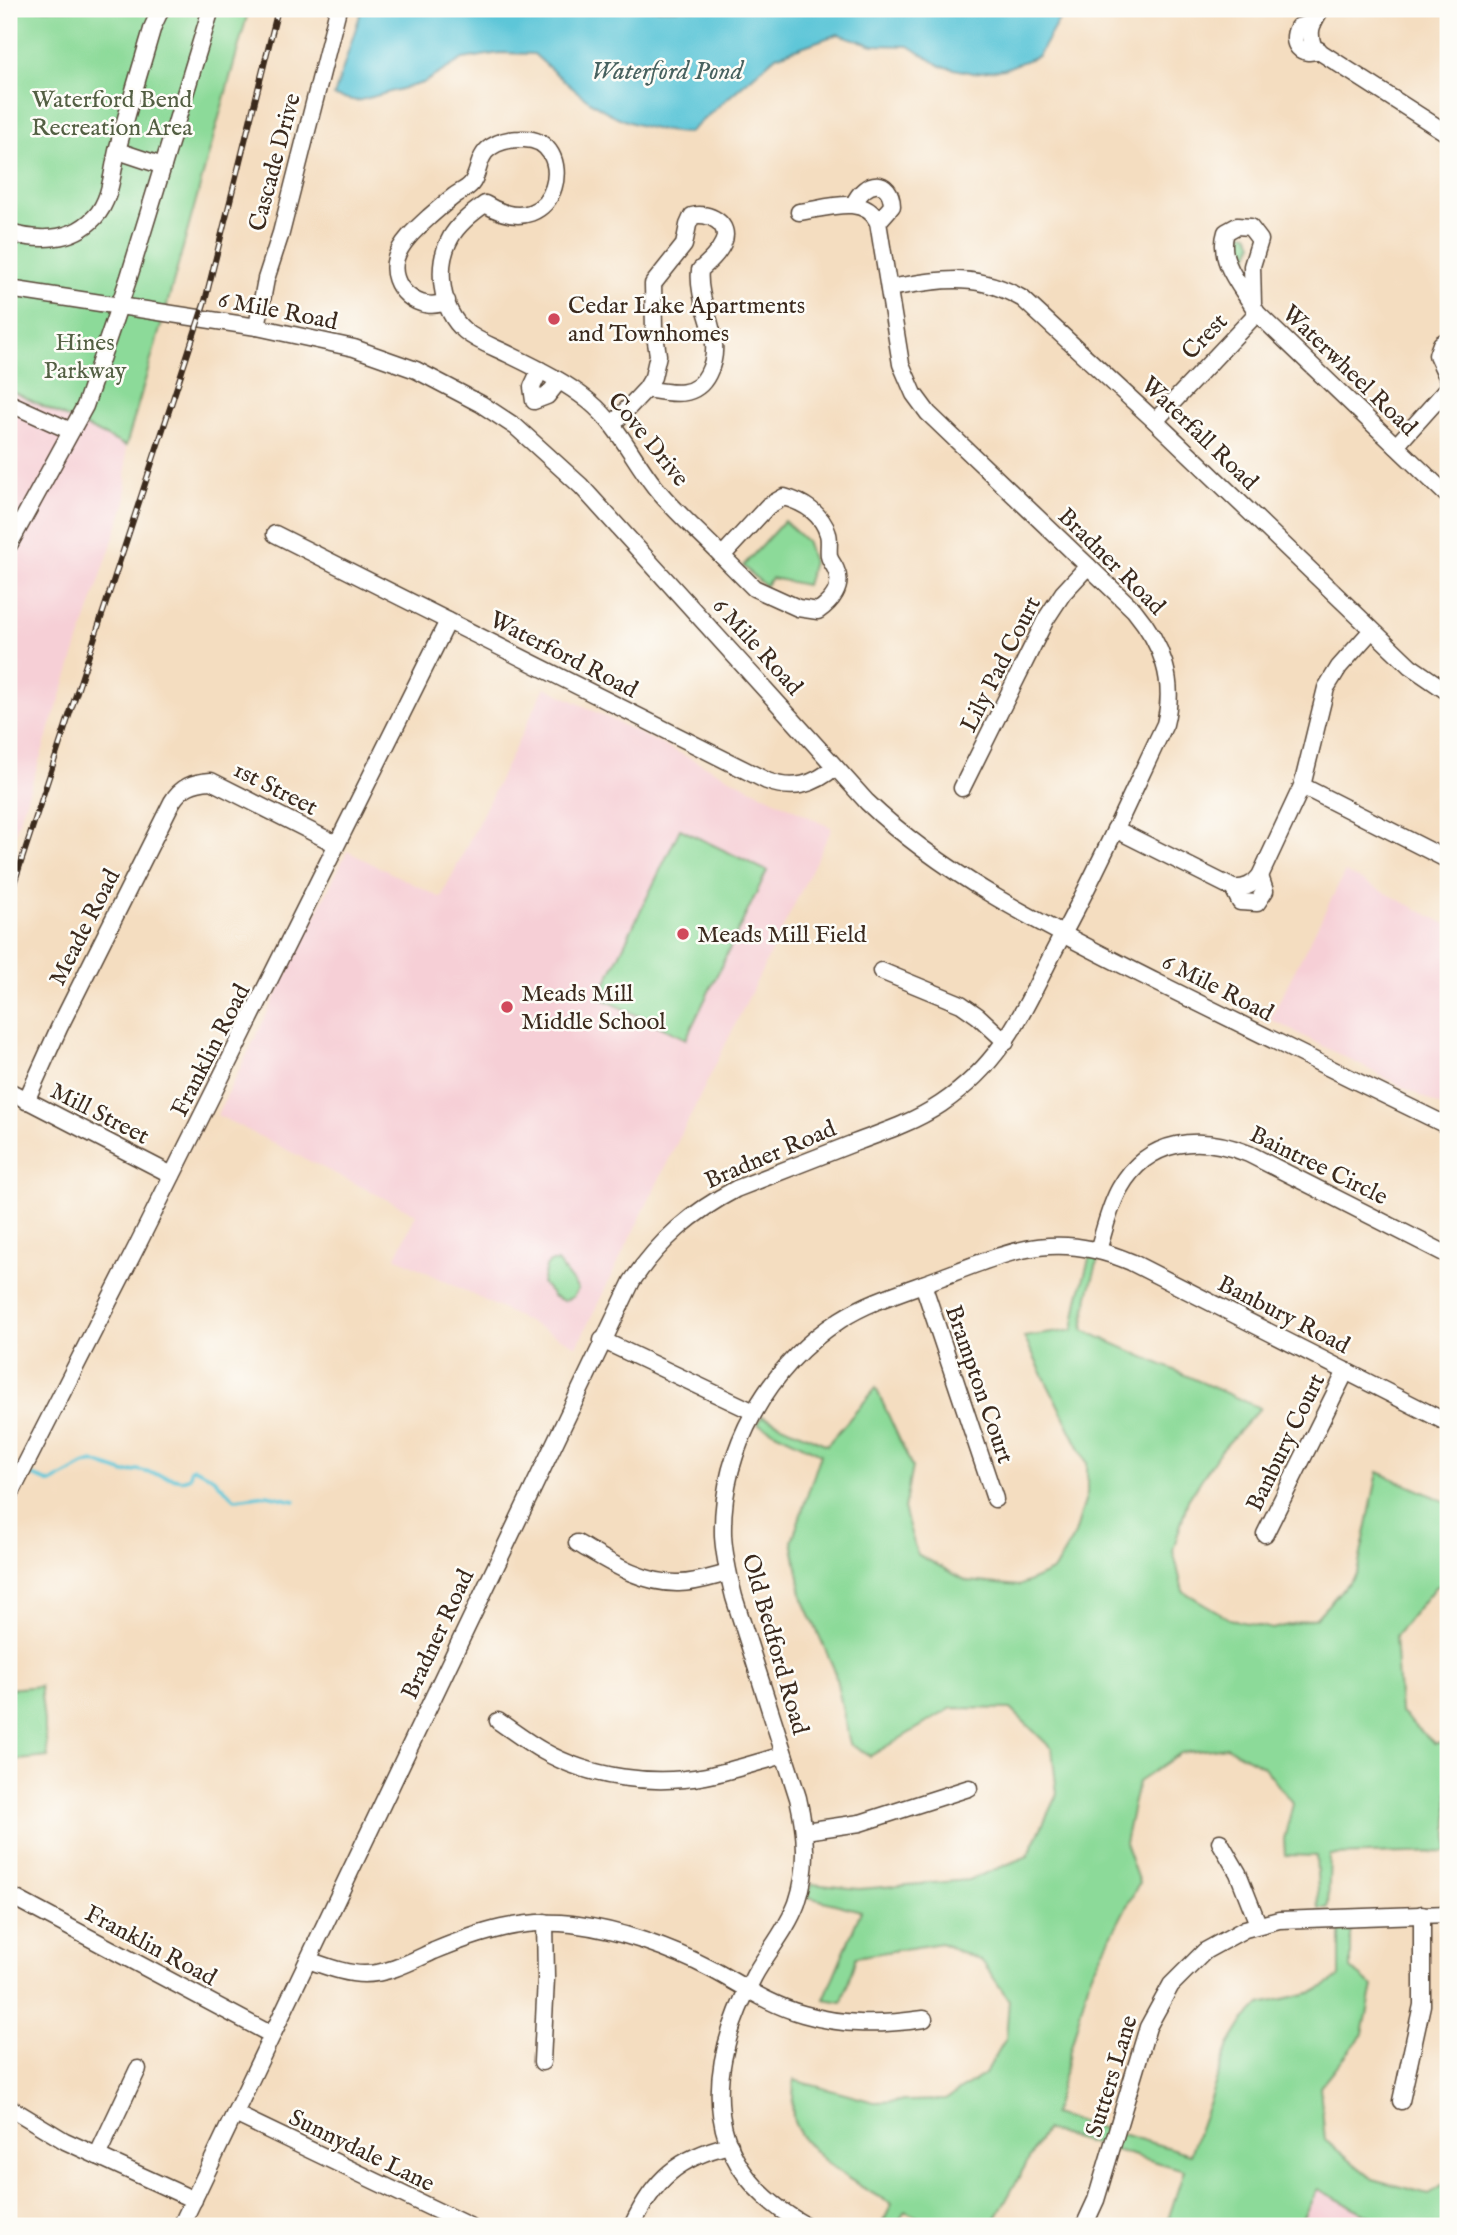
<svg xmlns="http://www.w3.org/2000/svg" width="1457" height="2235" viewBox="0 0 1457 2235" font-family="'IM FELL English',serif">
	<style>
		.built { fill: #f6cfd6 }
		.green { fill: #8cda99; stroke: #64825c; stroke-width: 2 }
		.water { fill: #5dc6d8; stroke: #4c787b; stroke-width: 2 }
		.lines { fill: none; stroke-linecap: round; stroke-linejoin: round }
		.stream { stroke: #5dc6d8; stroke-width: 3.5 }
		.minor-casing { stroke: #574536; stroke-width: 19 }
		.minor { stroke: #fff; stroke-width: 16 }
		.rail-casing { stroke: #3b2a1e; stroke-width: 6 }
		.rail { stroke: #fdfcf7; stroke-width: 3.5; stroke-dasharray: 10; stroke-linecap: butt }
		.poi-dot { fill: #d1495b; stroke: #fdfcf7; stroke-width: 2.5 }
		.labels { text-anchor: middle; stroke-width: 5; stroke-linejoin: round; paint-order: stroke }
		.park-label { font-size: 24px; fill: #535f43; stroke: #fdfcf7 }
		.street-label { font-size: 24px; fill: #3b2a1e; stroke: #fdfcf7 }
		.poi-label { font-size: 24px; fill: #3b2a1e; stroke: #fdfcf7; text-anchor: start }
		.water-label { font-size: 26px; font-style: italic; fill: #47615f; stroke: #fdfcf7 }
	</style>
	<rect width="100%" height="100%" fill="#fdfcf7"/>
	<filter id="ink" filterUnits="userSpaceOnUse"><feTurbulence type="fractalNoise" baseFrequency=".0143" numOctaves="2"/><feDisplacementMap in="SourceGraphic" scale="14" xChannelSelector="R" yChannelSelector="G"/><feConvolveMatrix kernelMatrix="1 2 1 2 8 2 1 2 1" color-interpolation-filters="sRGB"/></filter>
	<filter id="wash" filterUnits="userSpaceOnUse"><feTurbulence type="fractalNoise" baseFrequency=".00686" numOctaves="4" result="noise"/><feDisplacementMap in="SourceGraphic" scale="28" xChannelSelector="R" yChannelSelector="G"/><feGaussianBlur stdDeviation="1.57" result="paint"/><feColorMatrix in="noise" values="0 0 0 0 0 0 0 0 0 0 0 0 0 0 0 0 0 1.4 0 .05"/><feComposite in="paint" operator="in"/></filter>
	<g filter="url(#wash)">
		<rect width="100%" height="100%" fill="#f4ddc0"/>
		<!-- built -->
		<g class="built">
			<path d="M9 390 126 446V501L9 851Z"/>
			<path d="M545 687 832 828 577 1346 396 1257 416 1214 217 1115 347 851 441 898Z"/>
			<path d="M1345 872 1448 925V1110L1270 1019Z"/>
			<path d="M1318 2188 1389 2226H1298Z"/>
		</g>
		<!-- green -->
		<g class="green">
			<path d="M9 9H249L167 305 126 446 9 390Z"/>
			<path d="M1241 233 1248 234 1253 243 1243 272H1241L1237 262 1232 239Z"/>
			<path d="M784 521 806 541 813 562 806 585 772 578 765 586 743 566Z"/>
			<path d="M680 829 767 871 686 1039 599 997Z"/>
			<path d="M1090 1255 1099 1256 1088 1296 1083 1330 1260 1408 1218 1454 1188 1500 1173 1550 1183 1591 1230 1619 1272 1629 1316 1618 1357 1573 1378 1472 1448 1503V1586H1436L1395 1636 1400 1712 1434 1743H1448V1852L1330 1855 1328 1908H1319L1316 1856 1285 1855 1284 1839 1293 1804 1263 1766 1227 1747 1181 1753 1138 1782 1125 1843 1139 1883 1090 1976 1053 2114 1190 2154 1229 2045 1243 2022 1261 2004 1314 1992 1340 1977V1922L1351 1923V1969L1373 1986 1363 2034 1320 2087 1325 2140 1373 2179 1428 2194 1448 2182V2226H1389L1318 2189 1298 2226H1166L1184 2170 1045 2130 994 2222 935 2226 905 2211 896 2226H881L892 2204C861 2188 809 2157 795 2124 790 2114 794 2093 794 2080L874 2102 945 2100 985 2074 1006 2038 1009 2000 982 1961 941 1943 856 1957 842 2002 824 1999 861 1911 808 1897 812 1884 859 1889 969 1880 1028 1856 1057 1794 1052 1749 1011 1709 952 1708 870 1756 850 1744 834 1669 803 1599 792 1541 821 1454 758 1424 762 1416 827 1445 876 1388 912 1467 904 1509 917 1554 967 1581 1019 1586 1054 1570 1075 1534 1087 1494V1463L1024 1337 1073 1330 1078 1300Z"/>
			<path d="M550 1262H557L578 1289 573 1297 564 1301 554 1297 542 1283 546 1267Z"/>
			<path d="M40 1686 48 1757 9 1761V1689Z"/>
		</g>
		<!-- water -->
		<path class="water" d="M362 9H1065L1038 56 1004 69 973 73 941 66 909 46 873 45 838 34 776 56 688 133C616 130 585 100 534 54L500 53 463 59 423 83 357 101 334 96Z"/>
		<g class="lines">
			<!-- stream -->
			<g class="stream">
				<path d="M9 1463 18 1469"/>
				<path d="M25 1473 51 1483 84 1465 93 1462 125 1473 137 1470 182 1480 190 1477 191 1469 194 1468 211 1476 235 1499 267 1495 295 1501"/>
			</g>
		</g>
	</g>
	<g filter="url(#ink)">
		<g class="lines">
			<defs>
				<g id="minor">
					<path d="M1321 9C1312 24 1307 31 1314 48L1448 134"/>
					<path d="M1313 23 1298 27C1289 44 1301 57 1319 50"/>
					<path d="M118 151 163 166"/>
					<path d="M854 204C865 179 891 177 892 206L878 222"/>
					<path d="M9 233C38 241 72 242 95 217 111 200 112 173 117 151 128 109 141 67 153 26L161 9"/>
					<path d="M889 288C939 280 976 271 1023 299L1155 421 1410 666 1448 692"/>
					<path d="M9 289 257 327 354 348 416 370 481 404 516 427 581 486 867 802C951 882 1056 931 1158 983 1255 1031 1351 1079 1448 1126"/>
					<path d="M447 301C420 315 387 287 396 258 401 242 417 228 429 217 437 210 445 203 454 196 459 192 467 189 471 184 480 173 477 156 491 147 500 141 510 139 521 139 580 135 561 250 485 204 472 213 459 223 451 237 435 265 440 310 465 331 478 342 497 348 512 356 539 369 567 383 590 402 619 426 632 458 655 487 674 511 700 533 722 556"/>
					<path d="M1253 305 1252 266 1260 240 1250 227 1237 226 1226 232C1216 262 1244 289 1257 313L1448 496"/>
					<path d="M257 327 266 279 281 233 338 9"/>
					<path d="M1448 339 1441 344 1437 355 1448 379"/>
					<path d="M540 370 532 387 534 401 547 396 559 381"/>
					<path d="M9 403 71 431"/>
					<path d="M1155 421 1257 313"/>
					<path d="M613 424 646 389 653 377 658 355 654 329 653 284 684 245 688 225 692 216C708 211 732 224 723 243 718 254 709 262 700 270 696 308 727 337 708 374 695 400 669 393 646 389"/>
					<path d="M1396 446 1448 388"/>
					<path d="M784 497C802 502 822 513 828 534 830 540 828 549 829 556 830 561 834 565 836 570 844 587 831 602 818 611L798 608 754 588 722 556 768 506Z"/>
					<path d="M275 534 767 781C793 791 814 785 835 767"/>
					<path d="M9 545 85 406 129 277 211 9"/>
					<path d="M1302 786 1448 860"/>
					<path d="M962 788 1046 619 1063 593 1088 566"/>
					<path d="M1115 829 1233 888C1245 889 1253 885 1260 876L1302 786 1326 688 1339 667 1372 630"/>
					<path d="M1233 888 1240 902 1257 903 1265 891 1260 876"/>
					<path d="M881 971 961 1004 978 1016 1006 1042"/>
					<path d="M9 1091 172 1175"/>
					<path d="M26 1101 59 1028 172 802C181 787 193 782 211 781L336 844"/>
					<path d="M1098 1250C1105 1229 1109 1207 1120 1188 1148 1138 1201 1134 1249 1154L1448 1255"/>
					<path d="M923 1284 995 1499"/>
					<path d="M602 1340 754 1412"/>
					<path d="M9 1497 137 1246 448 621"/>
					<path d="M1265 1534 1346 1371"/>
					<path d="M577 1543C608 1561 641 1584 679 1583 696 1583 712 1577 728 1573"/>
					<path d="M498 1721C513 1731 527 1742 543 1751 590 1778 653 1786 706 1776 732 1771 758 1762 784 1755"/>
					<path d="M805 1831 860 1823 969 1788"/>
					<path d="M1220 1842 1238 1873 1258 1924"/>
					<path d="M9 1895 272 2035"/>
					<path d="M308 1960C326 1966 345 1974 364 1974 389 1974 412 1961 434 1951 480 1932 522 1918 572 1924 620 1930 671 1948 713 1970 743 1986 770 2005 803 2014 844 2026 882 2025 924 2019"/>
					<path d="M542 2062 546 1978 545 1922"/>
					<path d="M1401 2101 1422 2005V1914"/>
					<path d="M9 2107 65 2141 194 2200"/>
					<path d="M235 2114 469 2226"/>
					<path d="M97 2156 138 2069"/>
					<path d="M181 2226 632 1281C660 1240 692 1212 736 1189 775 1174 815 1158 854 1143 884 1132 914 1122 941 1104 1009 1058 1026 1002 1063 934 1100 866 1131 795 1165 724 1176 680 1162 644 1134 610L928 413 914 394 901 364 878 222C864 193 825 209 799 212"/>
					<path d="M632 2226C654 2179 679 2157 730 2145"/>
					<path d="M807 2226C700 2168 703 2073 754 1976 768 1951 787 1930 797 1903 809 1868 806 1833 798 1798L734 1597C729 1577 724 1556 723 1535 721 1449 768 1367 840 1320 871 1300 908 1290 942 1277 1013 1250 1057 1230 1131 1262L1448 1423"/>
					<path d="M1084 2226 1096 2200 1148 2027 1171 1985 1205 1951 1245 1929 1279 1920 1448 1914"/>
				</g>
			</defs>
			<!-- minor casing -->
			<use href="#minor" class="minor-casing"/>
			<!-- minor -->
			<use href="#minor" class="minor"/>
			<defs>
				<path id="rail" d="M9 899 205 301 278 9"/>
			</defs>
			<!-- rail casing -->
			<use href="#rail" class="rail-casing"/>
			<!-- rail -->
			<use href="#rail" class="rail"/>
		</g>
	</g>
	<!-- markers -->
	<g class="poi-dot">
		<circle cx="554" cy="319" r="7"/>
		<circle cx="683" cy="934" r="7"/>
		<circle cx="507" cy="1007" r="7"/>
	</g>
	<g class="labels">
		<!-- park labels -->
		<g class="park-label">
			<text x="112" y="107">Waterford Bend<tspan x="112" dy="28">Recreation Area</tspan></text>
			<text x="85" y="350">Hines<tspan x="85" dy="28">Parkway</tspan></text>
		</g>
		<!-- street labels -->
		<g class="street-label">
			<text transform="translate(274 162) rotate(-75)" y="8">Cascade Drive</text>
			<text transform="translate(278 310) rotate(11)" y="8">6 Mile Road</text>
			<text transform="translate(1204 336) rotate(-46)" y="8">Crest</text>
			<text transform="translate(1350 370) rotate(44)" y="8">Waterwheel Road</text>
			<text transform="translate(1200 433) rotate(44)" y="8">Waterfall Road</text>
			<text transform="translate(649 439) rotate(51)" y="8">Cove Drive</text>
			<text transform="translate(1112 561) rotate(45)" y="8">Bradner Road</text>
			<text transform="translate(758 646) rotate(48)" y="8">6 Mile Road</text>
			<text transform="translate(564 654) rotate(27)" y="8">Waterford Road</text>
			<text transform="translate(1000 664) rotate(-63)" y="8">Lily Pad Court</text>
			<text transform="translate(276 788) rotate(27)" y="8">1st Street</text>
			<text transform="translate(84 927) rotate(-63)" y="8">Meade Road</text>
			<text transform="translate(1218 987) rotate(27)" y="8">6 Mile Road</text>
			<text transform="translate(210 1050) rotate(-63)" y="8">Franklin Road</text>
			<text transform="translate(100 1113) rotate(27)" y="8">Mill Street</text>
			<text transform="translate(770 1154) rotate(-23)" y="8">Bradner Road</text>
			<text transform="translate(1319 1165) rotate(26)" y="8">Baintree Circle</text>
			<text transform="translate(1284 1314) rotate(27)" y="8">Banbury Road</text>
			<text transform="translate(980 1384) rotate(71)" y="8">Brampton Court</text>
			<text transform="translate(1285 1442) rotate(-64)" y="8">Banbury Court</text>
			<text transform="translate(437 1634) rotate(-65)" y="8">Bradner Road</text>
			<text transform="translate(776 1644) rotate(74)" y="8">Old Bedford Road</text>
			<text transform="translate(151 1945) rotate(28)" y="8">Franklin Road</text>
			<text transform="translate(1111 2076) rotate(-73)" y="8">Sutters Lane</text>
			<text transform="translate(362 2150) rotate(26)" y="8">Sunnydale Lane</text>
		</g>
		<!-- poi labels -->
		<g class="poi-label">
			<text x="568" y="313">Cedar Lake Apartments<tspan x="568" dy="28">and Townhomes</tspan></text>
			<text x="697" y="942">Meads Mill Field</text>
			<text x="521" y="1001">Meads Mill<tspan x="521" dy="28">Middle School</tspan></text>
		</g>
		<!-- water labels -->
		<g class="water-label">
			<text x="667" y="79">Waterford Pond</text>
		</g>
	</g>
	<!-- margin -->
	<rect width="1457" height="2235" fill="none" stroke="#fdfcf7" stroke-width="35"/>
</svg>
